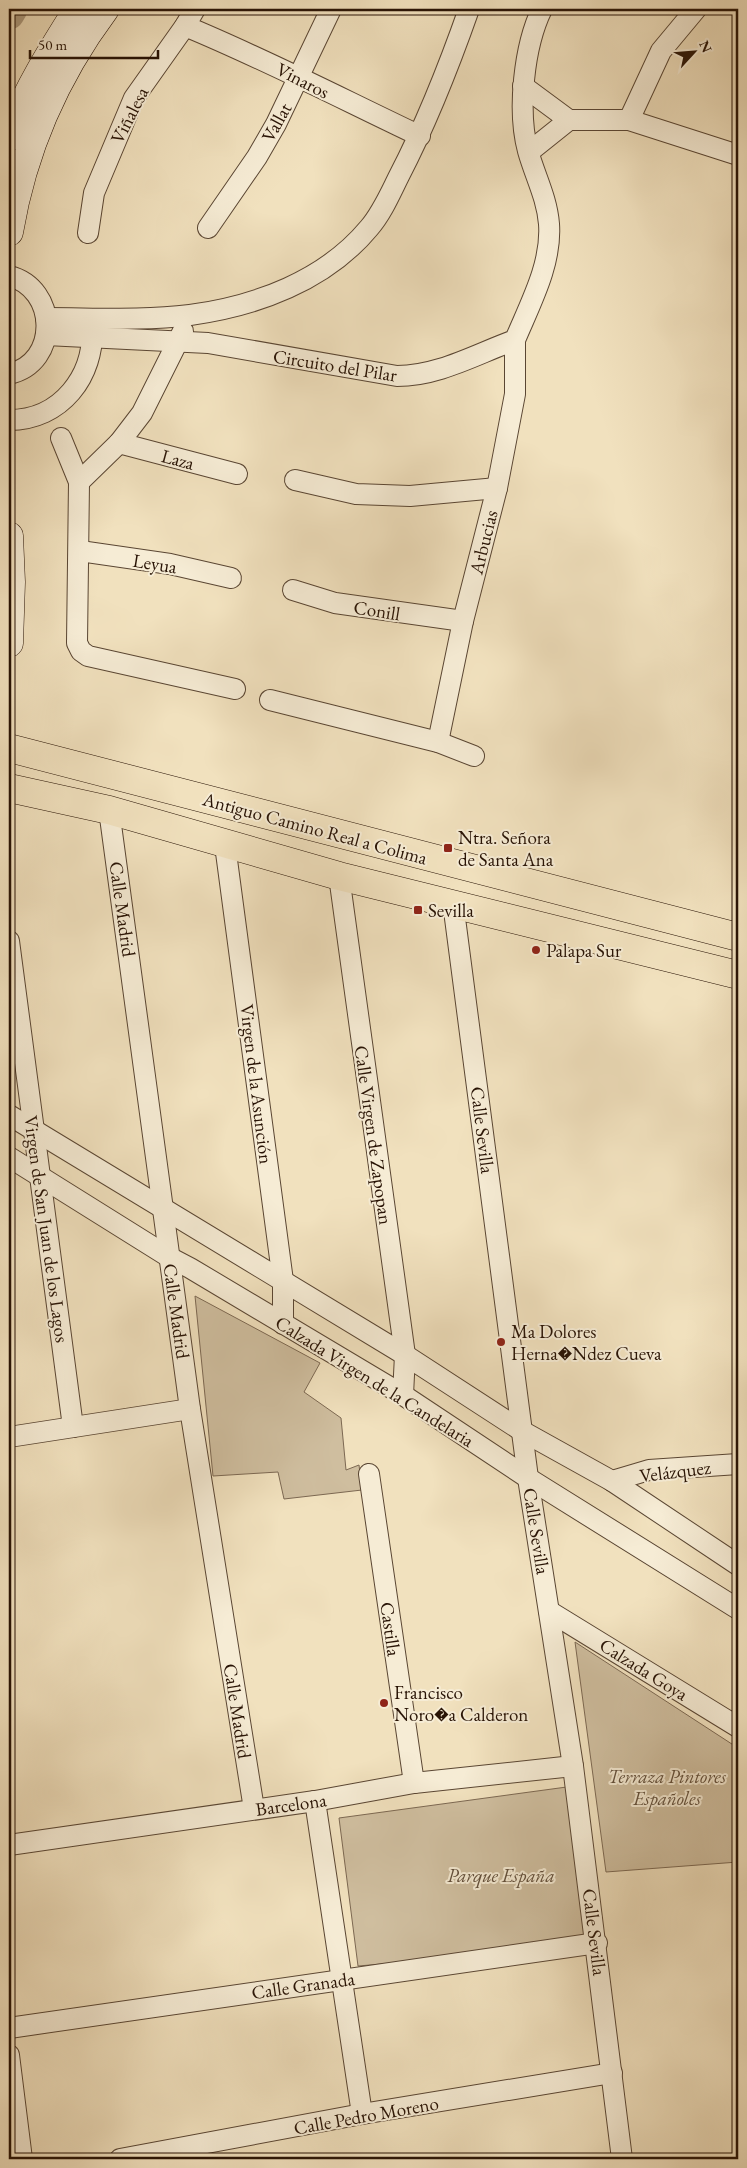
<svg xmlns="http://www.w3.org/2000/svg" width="747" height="2168" viewBox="0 0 747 2168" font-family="'EB Garamond',serif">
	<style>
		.green { fill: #cfbe9f; stroke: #7c6852 }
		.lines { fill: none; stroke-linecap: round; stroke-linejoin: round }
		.river { stroke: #ad9b7f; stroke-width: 31 }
		.street-casing { stroke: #5a4633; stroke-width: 22 }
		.secondary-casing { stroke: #281305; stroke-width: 29 }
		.primary-casing { stroke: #281305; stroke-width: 29 }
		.street { stroke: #f6ecd5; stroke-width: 20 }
		.secondary { stroke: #f6ecd5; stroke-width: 28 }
		.primary { stroke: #f1e1be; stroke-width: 28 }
		.poi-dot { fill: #8f2418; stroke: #f6ecd5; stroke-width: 2 }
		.labels { text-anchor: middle; stroke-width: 4; stroke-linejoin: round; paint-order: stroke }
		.street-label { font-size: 19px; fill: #281305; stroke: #f6ecd5 }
		.poi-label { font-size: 19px; fill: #281305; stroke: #f6ecd5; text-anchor: start }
		.park-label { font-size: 19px; font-style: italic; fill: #624f3b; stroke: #f6ecd5 }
	</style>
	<rect width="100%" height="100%" fill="#f1e1be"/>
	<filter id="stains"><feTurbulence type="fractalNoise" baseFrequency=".004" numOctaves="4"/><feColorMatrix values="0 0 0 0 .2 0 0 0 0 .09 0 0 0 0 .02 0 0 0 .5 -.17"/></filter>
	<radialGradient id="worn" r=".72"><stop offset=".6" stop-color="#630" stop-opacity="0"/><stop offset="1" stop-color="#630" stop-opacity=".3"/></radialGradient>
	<!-- green -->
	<g class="green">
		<path d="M195 1296 320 1363 304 1392 341 1418 346 1470 359 1465 362 1490 284 1499 278 1472 213 1476Z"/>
		<path d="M575 1642 738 1748V1862L606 1872Z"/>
		<path d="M574 1786 594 1946 358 1966 339 1818Z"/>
	</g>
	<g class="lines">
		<!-- river -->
		<path class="river" d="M9 14 12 9"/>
		<defs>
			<g id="street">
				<path d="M185 26C265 59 342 99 420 136"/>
				<path d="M523 86 569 120H629L738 155"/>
				<path d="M629 120 661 51 696 9"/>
				<path d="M529 152 569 120"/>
				<path d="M208 228 257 157 276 124 331 9"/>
				<path d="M88 233 94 193 134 98 185 26 195 9"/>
				<path d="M9 276C58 288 60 363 9 374"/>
				<path d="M46 318C94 318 143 321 190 315 256 306 325 281 369 228 382 213 390 194 399 176 427 122 449 66 469 9"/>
				<path d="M46 335 208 343 397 376C439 376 476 354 515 340 530 304 552 264 549 224 547 198 535 176 528 151 517 111 524 46 542 9"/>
				<path d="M9 420C61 420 95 376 92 326"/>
				<path d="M61 438 79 482 77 643 81 651 88 656 235 689"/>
				<path d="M119 443 237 474"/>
				<path d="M295 480 356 494 410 496 497 488"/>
				<path d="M79 482 119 443 142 413 183 331"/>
				<path d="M80 551 170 564 231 578"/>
				<path d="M293 590 335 603 463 621"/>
				<path d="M270 700 438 742 474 756"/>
				<path d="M438 742 463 621 497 488 515 394V340"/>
				<path d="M109 810 190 1409 254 1809"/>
				<path d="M225 845 283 1281V1324"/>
				<path d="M339 876 405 1355 403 1395"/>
				<path d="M453 903 528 1478 573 1766 622 2159"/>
				<path d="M9 941 73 1427"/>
				<path d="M9 1115 405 1355 522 1431 612 1481 738 1565"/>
				<path d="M9 1157 169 1257 190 1268 403 1395 528 1478 738 1609"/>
				<path d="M9 1437 190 1409"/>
				<path d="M369 1474 414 1783"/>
				<path d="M612 1481 649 1470 738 1464"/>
				<path d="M549 1611 738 1727"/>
				<path d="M315 1801 362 2114"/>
				<path d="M9 1845 315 1801 414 1783 573 1766"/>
				<path d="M9 2028 597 1943"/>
				<path d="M9 2055 22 2159"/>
				<path d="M120 2159 362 2114 612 2073"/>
			</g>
			<g id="secondary">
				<path d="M9 137C26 91 52 50 78 9"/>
				<path d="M9 232C23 149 55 76 105 9"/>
				<path d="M9 536 11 582 9 643"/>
			</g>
			<g id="primary">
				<path d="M9 748 738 937"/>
				<path d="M9 788 109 810 339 876 738 975"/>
			</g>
		</defs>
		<!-- street casing -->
		<use href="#street" class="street-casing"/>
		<!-- secondary casing -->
		<use href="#secondary" class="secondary-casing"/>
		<!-- primary casing -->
		<use href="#primary" class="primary-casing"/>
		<!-- street -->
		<use href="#street" class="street"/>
		<!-- secondary -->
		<use href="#secondary" class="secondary"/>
		<!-- primary -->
		<use href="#primary" class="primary"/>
	</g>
	<!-- markers -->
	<g class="poi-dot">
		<rect x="443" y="843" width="10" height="10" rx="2.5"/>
		<rect x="413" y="905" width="10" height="10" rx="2.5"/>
		<circle cx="536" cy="950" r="5"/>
		<circle cx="501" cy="1342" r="5"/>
		<circle cx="384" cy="1703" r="5"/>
	</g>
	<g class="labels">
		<!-- street labels -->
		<g class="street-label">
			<text transform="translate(303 80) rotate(27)" y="7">Vinaros</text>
			<text transform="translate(129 115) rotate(-63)" y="7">Viñalesa</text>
			<text transform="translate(276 122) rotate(-61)" y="7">Vallat</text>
			<text transform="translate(335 365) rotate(9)" y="7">Circuito del Pilar</text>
			<text transform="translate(178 459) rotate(15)" y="7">Laza</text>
			<text transform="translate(483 542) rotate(-76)" y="7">Arbucias</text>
			<text transform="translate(155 563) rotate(9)" y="7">Leyua</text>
			<text transform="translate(377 610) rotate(9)" y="7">Conill</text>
			<text transform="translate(315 828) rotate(15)" y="7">Antiguo Camino Real a Colima</text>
			<text transform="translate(123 909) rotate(82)" y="7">Calle Madrid</text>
			<text transform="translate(257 1084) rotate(83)" y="7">Virgen de la Asunción</text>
			<text transform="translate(483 1130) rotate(83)" y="7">Calle Sevilla</text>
			<text transform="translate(374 1135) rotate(82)" y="7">Calle Virgen de Zapopan</text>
			<text transform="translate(47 1229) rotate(82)" y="7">Virgen de San Juan de los Lagos</text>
			<text transform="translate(177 1311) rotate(82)" y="7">Calle Madrid</text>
			<text transform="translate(375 1381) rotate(32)" y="7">Calzada Virgen de la Candelaria</text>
			<text transform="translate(675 1471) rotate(-7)" y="7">Velázquez</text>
			<text transform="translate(537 1531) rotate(81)" y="7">Calle Sevilla</text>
			<text transform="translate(391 1629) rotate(82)" y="7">Castilla</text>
			<text transform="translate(644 1669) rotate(32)" y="7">Calzada Goya</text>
			<text transform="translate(238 1711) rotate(81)" y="7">Calle Madrid</text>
			<text transform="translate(291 1804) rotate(-8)" y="7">Barcelona</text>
			<text transform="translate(595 1932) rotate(83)" y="7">Calle Sevilla</text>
			<text transform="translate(303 1985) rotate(-8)" y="7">Calle Granada</text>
			<text transform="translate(366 2115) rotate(-10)" y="7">Calle Pedro Moreno</text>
		</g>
		<!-- poi labels -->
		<g class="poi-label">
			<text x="458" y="844">Ntra. Señora<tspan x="458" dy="22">de Santa Ana</tspan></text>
			<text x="428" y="917">Sevilla</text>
			<text x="546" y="957">Palapa Sur</text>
			<text x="511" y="1338">Ma Dolores<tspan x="511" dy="22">Herna�Ndez Cueva</tspan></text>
			<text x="394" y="1699">Francisco<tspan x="394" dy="22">Noro�a Calderon</tspan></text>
		</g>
		<!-- park labels -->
		<g class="park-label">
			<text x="667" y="1783">Terraza Pintores<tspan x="667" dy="22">Españoles</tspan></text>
			<text x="501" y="1882">Parque España</text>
		</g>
	</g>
	<!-- margin -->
	<rect width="747" height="2168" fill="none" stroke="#f1e1be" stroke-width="30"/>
	<rect x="10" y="10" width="727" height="2148" fill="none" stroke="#281305" stroke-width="2.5"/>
	<rect x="15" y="15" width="717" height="2138" fill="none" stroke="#281305"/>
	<!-- north arrow -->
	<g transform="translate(694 52) rotate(64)" stroke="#f6ecd5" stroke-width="4" paint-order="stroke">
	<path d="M0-4L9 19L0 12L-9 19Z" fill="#281305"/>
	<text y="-8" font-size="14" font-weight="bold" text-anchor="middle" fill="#281305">N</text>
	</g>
	<!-- scale -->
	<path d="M30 50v8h128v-8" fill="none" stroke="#281305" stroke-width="2.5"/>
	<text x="38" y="50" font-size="15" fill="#281305" stroke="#f6ecd5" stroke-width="4" paint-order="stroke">50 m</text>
	<rect width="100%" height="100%" filter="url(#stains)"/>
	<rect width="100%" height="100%" fill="url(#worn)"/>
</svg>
